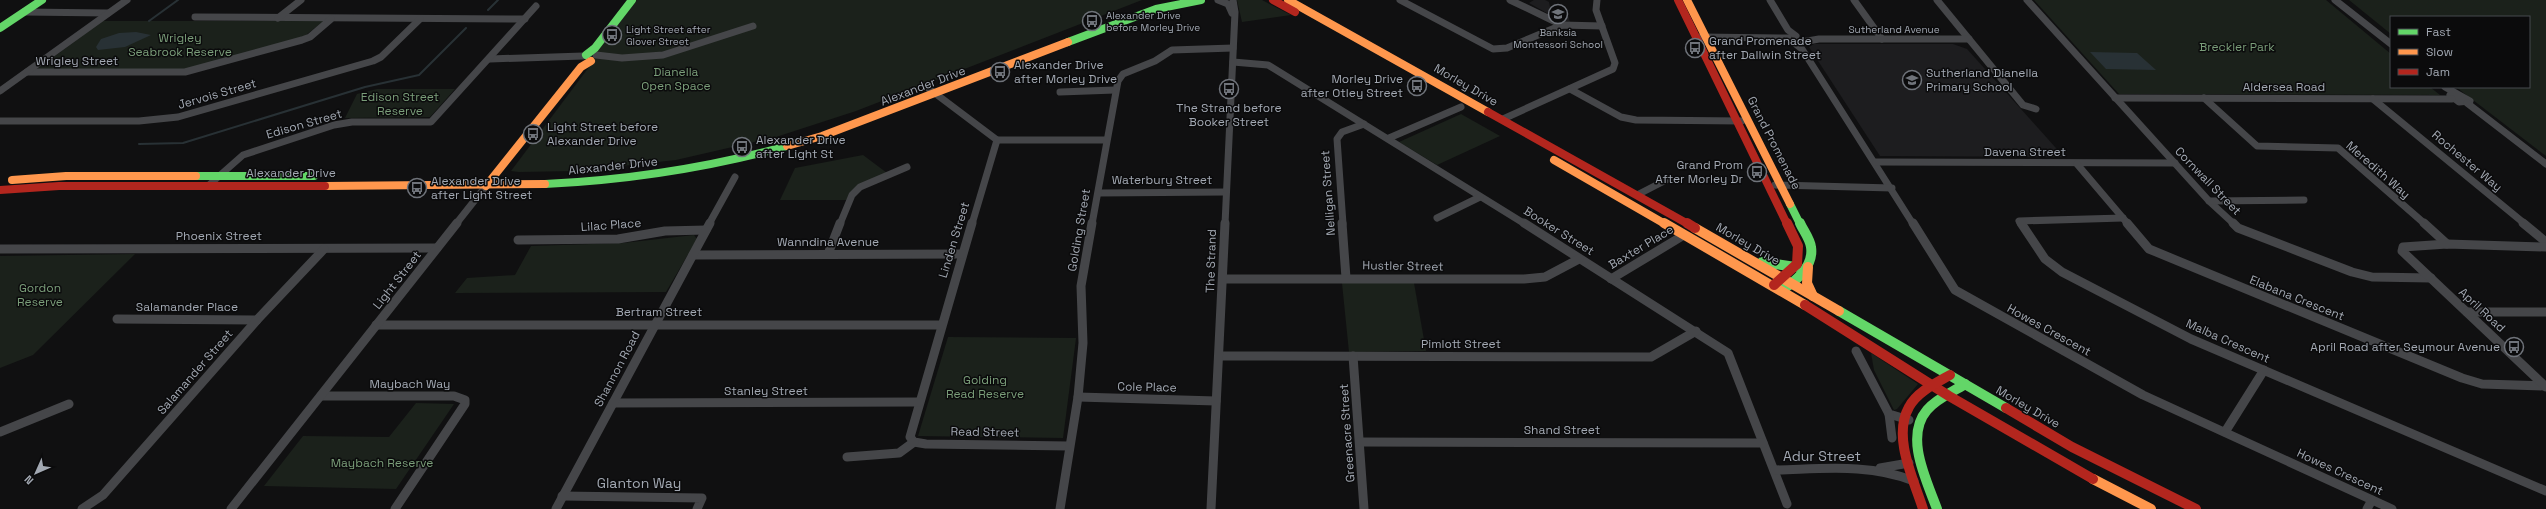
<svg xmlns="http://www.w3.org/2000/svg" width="2546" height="509" viewBox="0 0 2546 509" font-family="'Space Grotesk',sans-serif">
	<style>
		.built { fill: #1d1d1f }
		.green { fill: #1b211b }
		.water { fill: #283135 }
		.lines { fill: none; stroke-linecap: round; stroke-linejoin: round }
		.stream { stroke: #283135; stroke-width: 2 }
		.street-far1 { stroke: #454649; stroke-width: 7 }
		.street { stroke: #454649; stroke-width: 9 }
		.fast-far1 { stroke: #63d668; stroke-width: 8 }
		.fast { stroke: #63d668; stroke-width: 10 }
		.slow-far1 { stroke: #ff974d; stroke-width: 8 }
		.slow { stroke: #ff974d; stroke-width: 10 }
		.jam-far1 { stroke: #b3261e; stroke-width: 8 }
		.jam { stroke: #b3261e; stroke-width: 10 }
		.labels { text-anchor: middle; stroke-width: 3; stroke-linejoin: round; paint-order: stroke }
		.far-poi-label { font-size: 10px; fill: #a2a8b2; stroke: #0b0b0c; text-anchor: start }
		.far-street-label { font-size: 10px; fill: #a2a8b2; stroke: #0b0b0c }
		.park-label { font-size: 12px; fill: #7a9d79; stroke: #0b0b0c }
		.poi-label { font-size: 12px; fill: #a2a8b2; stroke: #0b0b0c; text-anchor: start }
		.street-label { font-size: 12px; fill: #a2a8b2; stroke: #0b0b0c }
		.near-street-label { font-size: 14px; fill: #a2a8b2; stroke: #0b0b0c }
	</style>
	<rect width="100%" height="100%" fill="#101011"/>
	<!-- built -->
	<g class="built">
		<path d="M1534 0H1545L1549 2 1550 7 1565 6 1570 22 1561 21 1529 3Z"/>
		<path d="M1814 44H1953L1967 49 2064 157 1880 156 1809 47Z"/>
	</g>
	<!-- green -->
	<g class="green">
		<path d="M637 0H1142L856 111 776 137 676 160 575 171 519 172 511 171 592 63 594 54Z"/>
		<path d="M1237 0H1262L1291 15 1242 22Z"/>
		<path d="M2034 0H2326L2391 54V87H2430L2440 95 2119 94Z"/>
		<path d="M2349 0H2546V156L2456 87H2529V17H2391V34Z"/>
		<path d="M103 21H324L302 38 188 69H37Z"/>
		<path d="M377 89H455L430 117 345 118 357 94Z"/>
		<path d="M1461 114 1500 136 1437 165 1399 142Z"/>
		<path d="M863 155 887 173 846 200H780L795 168Z"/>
		<path d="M694 235 697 239 666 292 455 293 467 278 515 275 531 246 623 243Z"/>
		<path d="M135 254 33 355 0 368V256Z"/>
		<path d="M1342 283H1414L1426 351 1349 352Z"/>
		<path d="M948 337 1076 338 1063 438 918 436Z"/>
		<path d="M1871 353 1918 384 1897 409 1894 410 1874 370Z"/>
		<path d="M416 403 454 404 396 489 264 486 303 436 389 437Z"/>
	</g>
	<!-- water -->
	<g class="water">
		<path d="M136 32 151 35 125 47 98 50 96 47 101 39 119 33Z"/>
		<path d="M2090 52 2137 53 2156 70 2106 69Z"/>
	</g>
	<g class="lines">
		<!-- stream -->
		<g class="stream">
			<path d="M488 10 498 0"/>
			<path d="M149 21 178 0"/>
			<path d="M139 144 183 143 365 87 419 75 466 28"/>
		</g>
		<!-- street-far1 -->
		<g class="street-far1">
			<path d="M1218 0 1228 4 1232 13"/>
			<path d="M1400 0 1493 49 1507 48 1562 25 1602 26"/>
			<path d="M1510 0 1562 25"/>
			<path d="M1770 0 1788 30 1796 36"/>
			<path d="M1854 0 1882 39"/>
			<path d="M1937 0 2023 105 2036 109"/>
			<path d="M2027 0 2209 201 2234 224"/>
			<path d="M2335 0 2391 44"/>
			<path d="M24 12 108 13"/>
			<path d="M195 17 525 19"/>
			<path d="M278 18 301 0"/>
			<path d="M1701 37 1788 38"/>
			<path d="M1793 42 1802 49 1913 224"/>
			<path d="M1802 42 1819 39H1969"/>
			<path d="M596 55 622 58 663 55 753 26"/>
			<path d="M490 59 583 56"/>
			<path d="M1233 62 1268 65 1525 224"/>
			<path d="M27 72H185L302 40 310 37 331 19"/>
			<path d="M2445 87 2470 101 2459 102 2450 95"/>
			<path d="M928 88 997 140 972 224"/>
			<path d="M1570 89 1621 117 1636 120 1742 121"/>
			<path d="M0 91 127 0"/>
			<path d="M1060 92 1115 90"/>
			<path d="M2115 98 2452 99"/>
			<path d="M2204 98 2257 146 2338 148 2425 224"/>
			<path d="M2373 99 2525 224"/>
			<path d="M2467 103 2546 164"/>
			<path d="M1503 119 1613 69 1615 63 1596 10 1597 0"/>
			<path d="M0 121H139L178 117 373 61 381 57 420 19"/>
			<path d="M1389 138 1461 107"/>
			<path d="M997 140H1106"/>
			<path d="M1876 162 2175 163"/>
			<path d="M2077 164 2128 224"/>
			<path d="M209 185 243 155 334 125 352 122H431L536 6"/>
			<path d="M1775 185 1892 188"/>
			<path d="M1099 193 1225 192"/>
			<path d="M1637 195 1670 178"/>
			<path d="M2209 201 2304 200"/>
			<path d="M1437 218 1480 197"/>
			<path d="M456 224 486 186"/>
			<path d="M709 224 735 177"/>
			<path d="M840 224 852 195 860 187 907 167"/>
			<path d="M1092 224 1118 81 1123 74 1155 61 1172 50 1233 48"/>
			<path d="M1225 224 1235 12 1233 0"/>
			<path d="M1343 224 1337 139 1342 132 1364 124"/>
			<path d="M2021 224 2019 221 2123 218"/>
		</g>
		<!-- street -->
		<g class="street">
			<path d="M972 223 910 437 914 442 926 444 1069 446"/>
			<path d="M1342 223 1346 278"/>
			<path d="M1524 223 1728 353 1787 504"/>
			<path d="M1913 223 1955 290 2143 395 2392 509"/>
			<path d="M2021 223 2045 259 2062 272 2191 339 2546 491"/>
			<path d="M2127 223 2149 249 2462 378 2482 384 2546 386"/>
			<path d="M2233 223 2238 228 2352 272 2372 277 2431 278"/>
			<path d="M2424 223 2447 244"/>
			<path d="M2523 223 2546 242"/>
			<path d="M518 240 618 239 665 231 706 230"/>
			<path d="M2546 247 2447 244 2403 247 2402 251 2546 387"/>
			<path d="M0 249 437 248"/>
			<path d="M828 254 840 223"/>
			<path d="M693 255 962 254"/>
			<path d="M1223 279H1524L1545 277 1579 259"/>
			<path d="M1611 279 1684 235"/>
			<path d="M2467 312H2546"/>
			<path d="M117 319 257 320"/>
			<path d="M376 325H941"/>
			<path d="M1856 351 1889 414 1909 420"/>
			<path d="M1220 356 1651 357 1696 331"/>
			<path d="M1353 356 1364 509"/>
			<path d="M321 396H454L465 400V404L395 509"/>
			<path d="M1078 397 1216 401"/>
			<path d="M613 403 919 402"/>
			<path d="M1889 414 1892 438"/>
			<path d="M0 432 69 404"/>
			<path d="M2225 432 2264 370"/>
			<path d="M1360 442 1763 443"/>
			<path d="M847 457 899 453 914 442"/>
			<path d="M1880 468 1909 463"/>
			<path d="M1775 470C1822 469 1869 463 1914 481"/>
			<path d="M562 496 702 498 697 509"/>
			<path d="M82 509 103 495 257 320 324 249"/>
			<path d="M231 509 457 223"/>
			<path d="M556 509 710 223"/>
			<path d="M1060 509 1078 397 1083 343 1081 286 1092 223"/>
			<path d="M1211 509 1225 223"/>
			<path d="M2367 509 2372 500"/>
		</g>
		<!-- fast-far1 -->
		<g class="fast-far1">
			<path d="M0 28 42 0"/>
			<path d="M1068 42 1156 9 1201 0"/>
			<path d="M586 55 595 48 632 0"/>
			<path d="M196 176H314"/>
			<path d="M545 184C627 180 707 168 787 146"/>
			<path d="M1790 204 1800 224"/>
		</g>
		<!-- fast -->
		<g class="fast">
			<path d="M1762 262 1795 267"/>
			<path d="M1782 290C1796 281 1814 266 1811 247 1810 239 1803 230 1800 223"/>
			<path d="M1839 311 2006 408"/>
			<path d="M1937 509C1927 481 1904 437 1927 410 1937 398 1953 392 1965 384"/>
		</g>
		<!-- slow-far1 -->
		<g class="slow-far1">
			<path d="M1288 0 1488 112"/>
			<path d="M1687 0 1790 204"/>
			<path d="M787 146 822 136 1068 42"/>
			<path d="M1554 160 1665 224"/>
			<path d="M12 180 66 176H196"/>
			<path d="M325 186 545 184"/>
			<path d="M486 186 581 67 591 61"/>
		</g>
		<!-- slow -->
		<g class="slow">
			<path d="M1664 223 1805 305"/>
			<path d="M1695 228 1839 311"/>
			<path d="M1808 267 1807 283 1813 296"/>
			<path d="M2093 479 2151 509"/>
		</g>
		<!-- jam-far1 -->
		<g class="jam-far1">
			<path d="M1273 0 1295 12"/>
			<path d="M1678 0 1787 224"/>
			<path d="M1488 112 1688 224"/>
			<path d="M0 190 59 186H325"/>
		</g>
		<!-- jam -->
		<g class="jam">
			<path d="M1687 223 1695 228"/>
			<path d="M1774 285 1797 264 1798 246 1787 223"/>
			<path d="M1805 305 1949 396 2093 479"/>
			<path d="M2006 408 2072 447 2196 509"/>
			<path d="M1923 509C1914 480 1892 437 1909 407 1917 392 1936 383 1950 375"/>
		</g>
	</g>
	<!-- icons -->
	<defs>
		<symbol id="school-ring" viewBox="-11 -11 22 22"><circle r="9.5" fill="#0b0b0c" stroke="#6f737a" stroke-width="1.5"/><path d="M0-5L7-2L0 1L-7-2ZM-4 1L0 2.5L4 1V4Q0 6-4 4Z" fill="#6f737a"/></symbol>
		<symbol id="bus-ring" viewBox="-11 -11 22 22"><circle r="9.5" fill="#0b0b0c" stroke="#6f737a" stroke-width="1.5"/><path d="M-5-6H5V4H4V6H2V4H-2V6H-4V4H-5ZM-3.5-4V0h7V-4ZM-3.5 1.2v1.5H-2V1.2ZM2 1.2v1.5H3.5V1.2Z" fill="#6f737a"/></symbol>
	</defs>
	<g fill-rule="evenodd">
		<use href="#school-ring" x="1547" y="3" width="22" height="22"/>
		<use href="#bus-ring" x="1081" y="10" width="22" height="22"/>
		<use href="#bus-ring" x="601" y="24" width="22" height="22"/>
		<use href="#bus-ring" x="1684" y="37" width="22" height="22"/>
		<use href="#bus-ring" x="989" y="61" width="22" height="22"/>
		<use href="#school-ring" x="1901" y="69" width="22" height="22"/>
		<use href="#bus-ring" x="1406" y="75" width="22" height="22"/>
		<use href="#bus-ring" x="1218" y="78" width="22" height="22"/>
		<use href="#bus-ring" x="522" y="123" width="22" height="22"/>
		<use href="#bus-ring" x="731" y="136" width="22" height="22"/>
		<use href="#bus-ring" x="1746" y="161" width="22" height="22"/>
		<use href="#bus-ring" x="406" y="177" width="22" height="22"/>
		<use href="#bus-ring" x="2503" y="336" width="22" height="22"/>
	</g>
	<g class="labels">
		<!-- far-poi labels -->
		<g class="far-poi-label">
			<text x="1106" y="19">Alexander Drive<tspan x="1106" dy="12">before Morley Drive</tspan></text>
			<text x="626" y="33">Light Street after<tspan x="626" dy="12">Glover Street</tspan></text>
			<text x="1558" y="36" text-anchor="middle">Banksia<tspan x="1558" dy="12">Montessori School</tspan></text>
		</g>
		<!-- far-street labels -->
		<g class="far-street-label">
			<text x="1894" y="33">Sutherland Avenue</text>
		</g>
		<!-- park labels -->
		<g class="park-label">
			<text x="180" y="42">Wrigley<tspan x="180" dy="14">Seabrook Reserve</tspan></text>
			<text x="2237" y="51">Breckler Park</text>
			<text x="676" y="76">Dianella<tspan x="676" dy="14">Open Space</tspan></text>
			<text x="400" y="101">Edison Street<tspan x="400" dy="14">Reserve</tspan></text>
			<text x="40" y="292">Gordon<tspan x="40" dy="14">Reserve</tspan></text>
			<text x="985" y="384">Golding<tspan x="985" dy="14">Read Reserve</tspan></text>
			<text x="382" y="467">Maybach Reserve</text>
		</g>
		<!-- poi labels -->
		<g class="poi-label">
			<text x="1709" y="45">Grand Promenade<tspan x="1709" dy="14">after Dallwin Street</tspan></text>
			<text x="1014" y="69">Alexander Drive<tspan x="1014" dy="14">after Morley Drive</tspan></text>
			<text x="1926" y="77">Sutherland Dianella<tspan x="1926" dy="14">Primary School</tspan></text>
			<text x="1403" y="83" text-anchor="end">Morley Drive<tspan x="1403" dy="14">after Otley Street</tspan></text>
			<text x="1229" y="112" text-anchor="middle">The Strand before<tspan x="1229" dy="14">Booker Street</tspan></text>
			<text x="547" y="131">Light Street before<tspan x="547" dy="14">Alexander Drive</tspan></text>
			<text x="756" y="144">Alexander Drive<tspan x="756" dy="14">after Light St</tspan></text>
			<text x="1743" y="169" text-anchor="end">Grand Prom<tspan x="1743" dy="14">After Morley Dr</tspan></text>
			<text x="431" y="185">Alexander Drive<tspan x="431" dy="14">after Light Street</tspan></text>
			<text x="2500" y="351" text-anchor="end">April Road after Seymour Avenue</text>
		</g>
		<!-- street labels -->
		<g class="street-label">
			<text x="77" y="65">Wrigley Street</text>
			<text transform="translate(1466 85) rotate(30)" y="4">Morley Drive</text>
			<text transform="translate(923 86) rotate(-21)" y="4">Alexander Drive</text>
			<text x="2284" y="91">Aldersea Road</text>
			<text transform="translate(217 94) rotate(-16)" y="4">Jervois Street</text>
			<text transform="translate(304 124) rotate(-16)" y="4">Edison Street</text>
			<text transform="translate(1774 143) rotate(63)" y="4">Grand Promenade</text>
			<text x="2025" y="156">Davena Street</text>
			<text transform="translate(2467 161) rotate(40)" y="4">Rochester Way</text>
			<text transform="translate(613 166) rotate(-6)" y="4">Alexander Drive</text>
			<text transform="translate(2378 170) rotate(41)" y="4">Meredith Way</text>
			<text x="291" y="177">Alexander Drive</text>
			<text x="1162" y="184">Waterbury Street</text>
			<text transform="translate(2208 181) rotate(46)" y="4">Cornwall Street</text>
			<text transform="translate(1328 193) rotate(-94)" y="4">Nelligan Street</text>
			<text transform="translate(611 225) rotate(-4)" y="4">Lilac Place</text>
			<text transform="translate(1079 230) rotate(-80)" y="4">Golding Street</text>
			<text transform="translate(1559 231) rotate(32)" y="4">Booker Street</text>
			<text x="219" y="240">Phoenix Street</text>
			<text transform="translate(954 240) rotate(-73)" y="4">Linden Street</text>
			<text x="828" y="246">Wanndina Avenue</text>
			<text transform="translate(1748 244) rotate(30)" y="4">Morley Drive</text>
			<text transform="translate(1641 247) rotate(-31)" y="4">Baxter Place</text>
			<text transform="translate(1211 261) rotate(-88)" y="4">The Strand</text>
			<text transform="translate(1403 266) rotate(1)" y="4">Hustler Street</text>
			<text transform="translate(397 280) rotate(-52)" y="4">Light Street</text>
			<text transform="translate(2297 298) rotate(22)" y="4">Elabana Crescent</text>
			<text x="187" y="311">Salamander Place</text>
			<text transform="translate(2482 310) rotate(43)" y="4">April Road</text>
			<text x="659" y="316">Bertram Street</text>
			<text transform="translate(2049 330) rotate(29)" y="4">Howes Crescent</text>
			<text transform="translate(2228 341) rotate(24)" y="4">Malba Crescent</text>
			<text x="1461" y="348">Pimlott Street</text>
			<text transform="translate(617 369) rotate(-62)" y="4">Shannon Road</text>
			<text transform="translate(195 372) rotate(-49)" y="4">Salamander Street</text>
			<text x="410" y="388">Maybach Way</text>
			<text transform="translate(1147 387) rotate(1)" y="4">Cole Place</text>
			<text x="766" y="395">Stanley Street</text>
			<text transform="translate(2028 407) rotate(30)" y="4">Morley Drive</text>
			<text x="1562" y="434">Shand Street</text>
			<text transform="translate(985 432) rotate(1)" y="4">Read Street</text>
			<text transform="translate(1347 433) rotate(-94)" y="4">Greenacre Street</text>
			<text transform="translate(2340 472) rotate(25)" y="4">Howes Crescent</text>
		</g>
		<!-- near-street labels -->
		<g class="near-street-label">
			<text x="1822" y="461">Adur Street</text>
			<text x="639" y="488">Glanton Way</text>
		</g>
	</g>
	<!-- legend -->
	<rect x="2390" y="16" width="140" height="72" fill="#0b0b0c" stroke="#474a4e"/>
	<rect x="2398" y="29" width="20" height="6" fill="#63d668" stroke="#474a4e"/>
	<text x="2426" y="36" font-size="12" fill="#a2a8b2">Fast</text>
	<rect x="2398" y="49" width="20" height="6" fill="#ff974d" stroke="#474a4e"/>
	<text x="2426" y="56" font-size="12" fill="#a2a8b2">Slow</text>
	<rect x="2398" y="69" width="20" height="6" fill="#b3261e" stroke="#474a4e"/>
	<text x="2426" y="76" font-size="12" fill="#a2a8b2">Jam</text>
	<!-- north arrow -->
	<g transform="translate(36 473) rotate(225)" stroke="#0b0b0c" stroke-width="3" paint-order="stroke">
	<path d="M0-3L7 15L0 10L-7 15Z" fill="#a2a8b2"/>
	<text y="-6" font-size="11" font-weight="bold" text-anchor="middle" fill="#a2a8b2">N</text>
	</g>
</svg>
